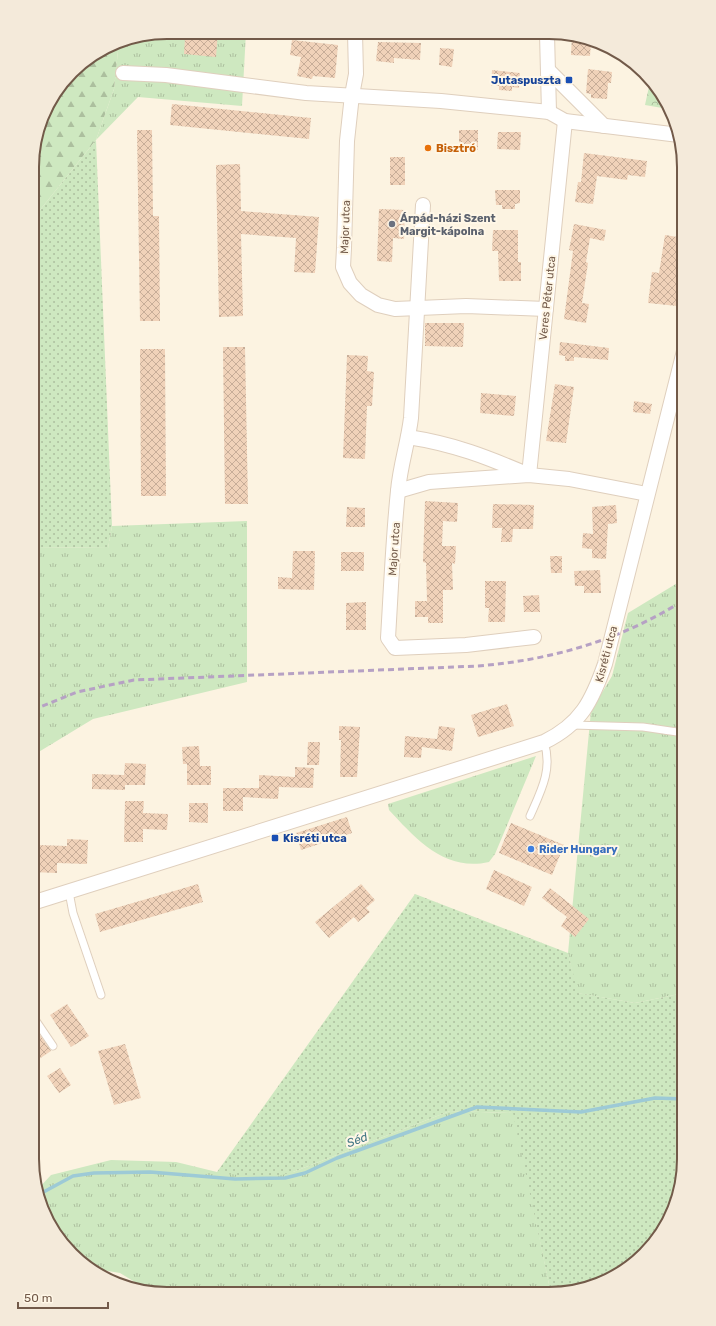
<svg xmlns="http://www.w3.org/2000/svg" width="716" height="1326" viewBox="0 0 716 1326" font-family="Rubik,sans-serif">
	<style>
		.grass { fill: url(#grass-tufts) }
		.forest { fill: url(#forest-firs) }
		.park { fill: url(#park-crowns) }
		.garden { fill: url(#garden-dots) }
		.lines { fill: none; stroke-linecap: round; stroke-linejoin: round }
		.stream { stroke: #9dcad6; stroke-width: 3.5 }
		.building { fill: url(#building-cross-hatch) }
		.lane-casing { stroke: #dfcfbd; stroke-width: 9 }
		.street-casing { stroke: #dfcfbd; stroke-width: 16 }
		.lane { stroke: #fff; stroke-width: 7 }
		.street { stroke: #fff; stroke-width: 14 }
		.rail { stroke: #b6a1c4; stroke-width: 3; stroke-dasharray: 6 4; stroke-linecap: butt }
		.transit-dot { fill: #1a4fb4; stroke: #fff7e7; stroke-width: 1.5 }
		.food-dot { fill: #e8710a; stroke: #fff7e7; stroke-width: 1.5 }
		.worship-dot { fill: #6b7280; stroke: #fff7e7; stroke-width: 1.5 }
		.shop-dot { fill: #3f7fe0; stroke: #fff7e7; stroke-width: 1.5 }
		.labels { text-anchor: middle; stroke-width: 4; stroke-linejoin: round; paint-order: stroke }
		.transit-label { font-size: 11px; font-weight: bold; fill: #164399; stroke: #fff7e7; text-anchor: end }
		.food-label { font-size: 11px; font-weight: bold; fill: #c56008; stroke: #fff7e7; text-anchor: start }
		.worship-label { font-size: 11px; font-weight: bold; fill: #5b616d; stroke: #fff7e7; text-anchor: start }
		.street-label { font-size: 11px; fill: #725a49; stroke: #fff7e7 }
		.shop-label { font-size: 11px; font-weight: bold; fill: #366cbe; stroke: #fff7e7; text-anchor: start }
		.water-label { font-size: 12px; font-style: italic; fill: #437785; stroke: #fff7e7 }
		.rim { fill: none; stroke: #725a49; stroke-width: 2 }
	</style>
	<defs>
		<pattern id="grass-tufts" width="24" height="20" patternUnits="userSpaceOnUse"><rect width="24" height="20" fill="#cee8c0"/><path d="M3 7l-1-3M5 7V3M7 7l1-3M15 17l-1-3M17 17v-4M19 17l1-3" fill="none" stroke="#acbf9e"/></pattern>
		<pattern id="forest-firs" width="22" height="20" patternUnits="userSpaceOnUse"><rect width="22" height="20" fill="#cee8c0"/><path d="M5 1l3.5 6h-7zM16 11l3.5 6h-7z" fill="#acbf9e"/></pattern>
		<pattern id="park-crowns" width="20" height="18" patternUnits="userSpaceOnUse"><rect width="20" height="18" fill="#cee8c0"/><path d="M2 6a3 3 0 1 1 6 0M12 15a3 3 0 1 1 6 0" fill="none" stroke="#acbf9e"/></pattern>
		<pattern id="garden-dots" width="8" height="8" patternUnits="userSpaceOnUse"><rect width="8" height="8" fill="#cee8c0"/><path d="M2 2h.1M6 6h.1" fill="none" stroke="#acbf9e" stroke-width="1.8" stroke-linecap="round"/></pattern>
		<pattern id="building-cross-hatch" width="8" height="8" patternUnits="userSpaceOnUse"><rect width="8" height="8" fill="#f0d2b9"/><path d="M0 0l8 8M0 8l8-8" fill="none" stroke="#c7ad98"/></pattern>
	</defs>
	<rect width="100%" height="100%" fill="#fcf3e1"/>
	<!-- grass -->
	<g class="grass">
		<path d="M167 32H246L242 106 138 97 96 140 114 89 119 41Z"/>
		<path d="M247 521V682L93 719 32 756 33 547 108 548 112 526Z"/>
		<path d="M684 579V993L635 1003 577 993 568 953 591 711 612 676 628 613Z"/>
		<path d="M536 756 495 854 489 862C445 872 416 839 389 810L388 804Z"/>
		<path d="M450 1111 514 1113 551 1294 153 1293 120 1273 90 1268 78 1261 39 1203 37 1190 51 1175 111 1160 176 1162 217 1172H293Z"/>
	</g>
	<!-- forest -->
	<path class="forest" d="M119 41 114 89 96 140 36 215 33 227V149L46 107 78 66Z"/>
	<!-- park -->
	<path class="park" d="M650 82 668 109 645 105Z"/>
	<!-- garden -->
	<g class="garden">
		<path d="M96 140 112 526 108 548 33 547V227L36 215Z"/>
		<path d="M415 894 568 953 578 993 635 1003 684 993V1168L674 1211 656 1242 624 1271 593 1287 551 1294 513 1113 450 1111 293 1172 266 1179 217 1172Z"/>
	</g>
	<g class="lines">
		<!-- stream -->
		<path class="stream" d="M38 1195 73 1176 94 1173 150 1172 235 1179 285 1178 305 1173 337 1158 477 1107 581 1112 655 1098 684 1099"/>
	</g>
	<!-- building -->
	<g class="building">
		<path d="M204 32H218L216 57 184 54 185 37 203 39Z"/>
		<path d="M572 35 591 42 590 56 571 55Z"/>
		<path d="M292 40 338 45 335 78 313 76 312 79 297 76 301 57 290 55Z"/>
		<path d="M378 42 421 43 420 60 394 58V63L376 61Z"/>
		<path d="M440 48 454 49 452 67 439 65Z"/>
		<path d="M588 69 612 72 611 83H608L607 99 591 98V94L586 93Z"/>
		<path d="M492 70 520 73 519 88 512 87V91L499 90V86H491Z"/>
		<path d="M172 104 311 118 309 139 170 125Z"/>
		<path d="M137 130H152L153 216H159L160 321H140Z"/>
		<rect x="459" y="130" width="19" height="20"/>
		<path d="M498 132H521L520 150 497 149Z"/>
		<path d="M584 153 647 161 645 177 628 175 627 180 597 176 593 204 575 202 578 182H581Z"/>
		<rect x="390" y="157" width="15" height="28"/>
		<path d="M240 164 241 211 319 217 315 273 294 272 296 238 241 234 243 316 219 317 216 165Z"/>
		<path d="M495 190H520V203L515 204V209H502V205H496Z"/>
		<path d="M379 209 405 210 404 239 393 238 392 262 377 261Z"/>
		<path d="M574 224 606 230 604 241 590 238 586 262 588 263 582 303 589 304 586 323 564 319 573 251 569 250Z"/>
		<path d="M493 230H518V262H521V281H499L498 251H492Z"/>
		<path d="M665 235 684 238V266H682L677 306 648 303 652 272 659 273Z"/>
		<path d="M425 323H464L463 347 425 346Z"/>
		<path d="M560 342 609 348 608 360 574 357V361H565V356L559 355Z"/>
		<path d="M223 347H245L248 504H225Z"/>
		<path d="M140 349H165L166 496H141Z"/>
		<path d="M347 355 368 356 367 371 374 372 372 406H367L365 459 343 458Z"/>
		<path d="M555 384 574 387 566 443 546 441Z"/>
		<path d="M481 393 516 396 514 416 480 413Z"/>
		<path d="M634 401 652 404 650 414 633 412Z"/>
		<path d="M425 501 458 503 457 522 443 521 442 546H456L455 564 452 563 453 590H443V623H428V617H415V601H427L426 563 423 562Z"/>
		<path d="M493 504 534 505 533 529H513L512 542H501L502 528H492Z"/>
		<path d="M616 505 617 523 608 524 606 559 592 558V549L582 548 583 533 593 534 592 507Z"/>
		<path d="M347 507 365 508V527H346Z"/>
		<path d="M293 551H315L314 590 278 589V577L292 578Z"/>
		<rect x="341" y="552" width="23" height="19"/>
		<path d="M550 556H562V573H551Z"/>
		<path d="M600 570 601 593H584V586H575L574 571Z"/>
		<path d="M485 581H506L505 622H488L489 608H485Z"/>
		<path d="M539 595 540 612H524L523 596Z"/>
		<path d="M366 602V630H346V603Z"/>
		<path d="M507 704 514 726 478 737 471 715Z"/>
		<path d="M339 726 360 727 357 777H340L341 740H339Z"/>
		<path d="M439 726 455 728 452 751 422 747 421 758 404 757 405 736 437 739Z"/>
		<path d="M308 742H320L319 765H307Z"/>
		<path d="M199 746 200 766H211V785H187V764H183L182 747Z"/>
		<path d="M125 763 146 764 145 785H125V790L92 789V774L124 775Z"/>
		<path d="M295 767 314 768 313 788 279 787 278 799 243 797V811H223V788H259V775L295 777Z"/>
		<path d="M125 801H144L143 813 168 814 167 830 143 829V842H124Z"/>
		<path d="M189 803H208V823L189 822Z"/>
		<path d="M347 817 352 833 301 850 296 833Z"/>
		<path d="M511 823 564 845 552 875 499 853Z"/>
		<path d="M67 839 88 840 87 864 57 863V873L32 872V853H38V845L67 846Z"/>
		<path d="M494 870 532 887 524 906 486 889Z"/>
		<path d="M198 884 203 902 100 932 95 914Z"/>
		<path d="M361 884 375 900 366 908 370 912 358 922 354 917 329 938 315 922Z"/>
		<path d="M550 888 589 919 575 937 561 926 567 917 542 898Z"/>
		<path d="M67 1004 89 1036 71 1047 50 1015Z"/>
		<path d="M38 1032 51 1051 39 1059 32 1050V1036Z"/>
		<path d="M125 1044 141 1098 114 1105 98 1051Z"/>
		<path d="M60 1068 71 1085 59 1093 47 1076Z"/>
	</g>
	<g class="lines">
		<defs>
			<g id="lane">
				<path d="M572 725 643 727 684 733"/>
				<path d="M530 816C541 791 553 769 544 742"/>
				<path d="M69 892 73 913 101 995"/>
				<path d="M32 1015 53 1046"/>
			</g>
			<g id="street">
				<path d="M355 33 356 74 352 95 347 141 344 248 343 267 350 283 361 295 378 305 395 309 466 306 546 309"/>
				<path d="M547 34 549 112"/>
				<path d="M548 70 604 126"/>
				<path d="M123 73 166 75 306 93 441 101 549 112 565 121 679 135"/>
				<path d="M423 205 411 418C408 443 400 466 398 491 393 539 391 589 388 638L395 648 466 645 534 637"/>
				<path d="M408 437C454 444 487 457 529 475L565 121"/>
				<path d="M398 491 429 482 529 475 569 479 647 494"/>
				<path d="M32 903 544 742C581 724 592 701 605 664L684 351"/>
			</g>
		</defs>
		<!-- lane casing -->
		<use href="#lane" class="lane-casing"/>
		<!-- street casing -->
		<use href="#street" class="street-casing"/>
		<!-- lane -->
		<use href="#lane" class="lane"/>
		<!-- street -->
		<use href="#street" class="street"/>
		<!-- rail -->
		<path class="rail" d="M33 710 77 692 134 680 478 666C552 660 621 640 684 600"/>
	</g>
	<!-- markers -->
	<g class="transit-dot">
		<rect x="565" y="76" width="8" height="8" rx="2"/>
		<rect x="271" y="834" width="8" height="8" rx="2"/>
	</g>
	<circle class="food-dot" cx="428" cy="148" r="4"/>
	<circle class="worship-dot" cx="392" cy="224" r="4"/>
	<circle class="shop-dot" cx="531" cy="849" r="4"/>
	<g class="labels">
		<!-- transit labels -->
		<g class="transit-label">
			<text x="561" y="84">Jutaspuszta</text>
			<text x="283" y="842" text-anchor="start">Kisréti utca</text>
		</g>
		<!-- food labels -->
		<g class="food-label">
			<text x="436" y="152">Bisztró</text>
		</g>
		<!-- worship labels -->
		<g class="worship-label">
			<text x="400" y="222">Árpád-házi Szent<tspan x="400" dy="13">Margit-kápolna</tspan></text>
		</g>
		<!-- street labels -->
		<g class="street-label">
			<text transform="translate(345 227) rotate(-88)" y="4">Major utca</text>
			<text transform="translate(547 298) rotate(-84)" y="4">Veres Péter utca</text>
			<text transform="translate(394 549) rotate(-86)" y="4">Major utca</text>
			<text transform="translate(606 654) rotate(-75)" y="4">Kisréti utca</text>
		</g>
		<!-- shop labels -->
		<g class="shop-label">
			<text x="539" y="853">Rider Hungary</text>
		</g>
		<!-- water labels -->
		<g class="water-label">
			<text transform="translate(357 1140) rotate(-20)" y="4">Séd</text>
		</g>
	</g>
	<!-- crop -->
	<path d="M0 0H716V1326H0ZM167 39H549A128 128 0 0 1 677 167V1159A128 128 0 0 1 549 1287H167A128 128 0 0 1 39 1159V167A128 128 0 0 1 167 39Z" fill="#f4eada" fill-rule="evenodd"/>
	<path class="rim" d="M167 39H549A128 128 0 0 1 677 167V1159A128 128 0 0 1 549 1287H167A128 128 0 0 1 39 1159V167A128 128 0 0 1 167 39Z"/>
	<!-- scale -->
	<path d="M18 1302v6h90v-6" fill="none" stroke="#725a49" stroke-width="2"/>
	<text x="24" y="1302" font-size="12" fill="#725a49" stroke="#fff7e7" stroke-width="3" paint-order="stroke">50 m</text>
</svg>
